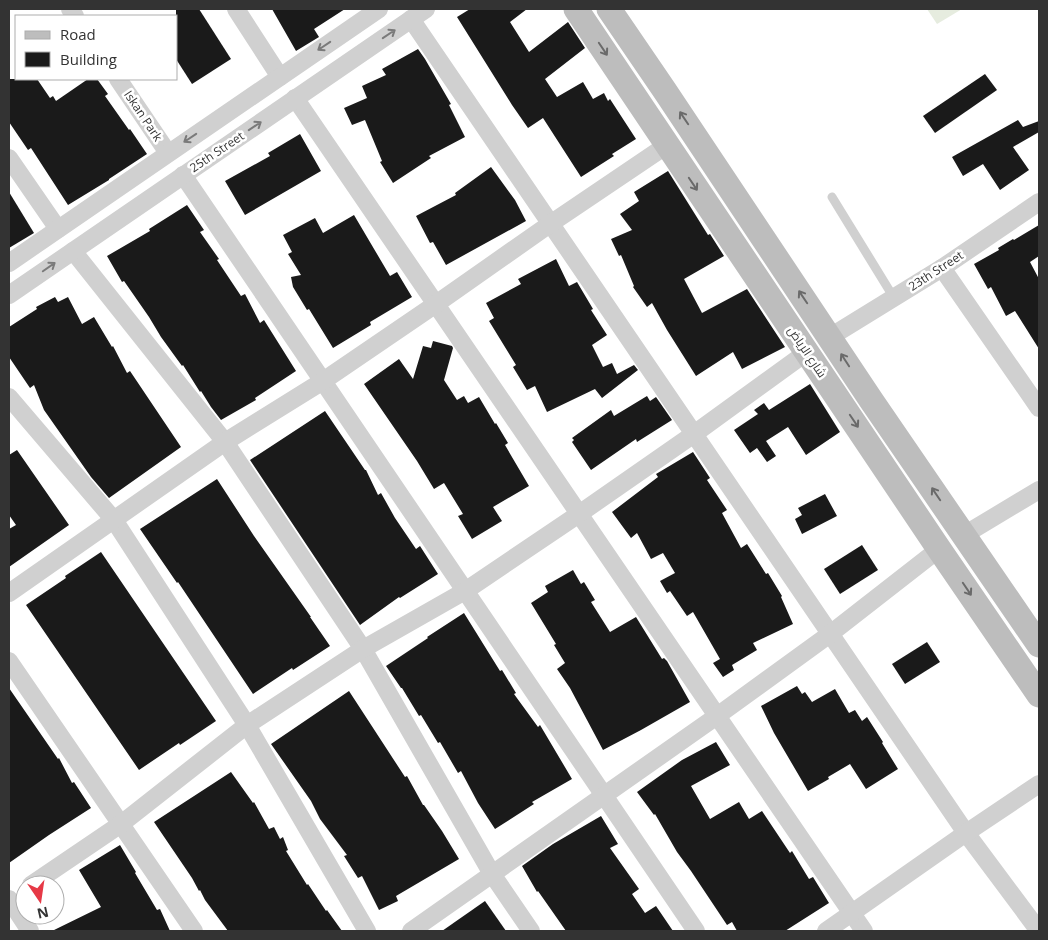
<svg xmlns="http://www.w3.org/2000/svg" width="1048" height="940" viewBox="0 0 1048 940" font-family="'Open Sans',Cairo,sans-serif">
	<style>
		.green { fill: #e6ecdf }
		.building { fill: #1a1a1a }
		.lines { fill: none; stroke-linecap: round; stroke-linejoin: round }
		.service { stroke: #d0d0d0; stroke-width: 9 }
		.minor { stroke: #d0d0d0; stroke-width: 18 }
		.secondary { stroke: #bdbdbd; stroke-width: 25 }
		.oneway { stroke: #7a7a7a }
		.oneway2 { stroke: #6a6a6a }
		.labels { text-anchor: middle; stroke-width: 5; stroke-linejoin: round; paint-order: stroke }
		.street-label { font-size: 12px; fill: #333; stroke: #fff }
	</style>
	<rect width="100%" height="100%" fill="#fff"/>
	<!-- green -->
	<path class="green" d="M927 9H962L937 24Z"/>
	<!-- building -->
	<g class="building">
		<path d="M176 9H199L231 59 192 84 176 59Z"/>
		<path d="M272 9H345L314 29 319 37 296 51Z"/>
		<path d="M470 9H527L510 22 529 52 568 22 585 48 545 79 557 97 583 82 593 99 604 93 608 101 610 99 636 139 612 154 614 156 581 177 543 118 528 128 512 105 457 17Z"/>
		<path d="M418 49 425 59 451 104 449 105 465 137 429 156 431 158 393 183 380 162 382 161 365 120 352 125 344 108 367 98 362 86 386 75 382 69Z"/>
		<path d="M985 74 997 90 935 133 923 116Z"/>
		<path d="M9 79H37L50 98 53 96 56 101 88 79H97L108 94 105 96 129 130 130 129 147 154 109 179V180L68 205 31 148 28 150 9 122Z"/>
		<path d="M1018 120 1023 127 1039 121V132L1013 147 1029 170 1000 190 983 164 963 176 952 157Z"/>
		<path d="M300 134 321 171 245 215 225 181 270 156 268 153Z"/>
		<path d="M491 167 515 200 526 221 446 265 433 242 430 243 416 216 456 195 455 193Z"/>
		<path d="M668 171 708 235 710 234 724 256 684 279 702 313 747 289 785 347 742 369 733 352 696 376 667 330 652 303 647 307 633 287 634 286 621 255 619 256 611 239 632 230 620 214 639 201 634 192Z"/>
		<path d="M9 192 34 233 9 248Z"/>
		<path d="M187 205 204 230 200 232 219 259 217 260 241 296 245 294 260 323 264 320 296 371 255 398 256 400 221 420 211 407 201 391 200 392 183 365 182 366 161 337 149 317 124 281 122 282 107 256 150 231 149 229Z"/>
		<path d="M354 215 390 276 397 272 412 297 370 322 371 325 333 348 309 309 307 310 293 287 291 277 301 275 288 254 292 252 283 235 315 218 323 233Z"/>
		<path d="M1039 225V256L1030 262 1039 279V349L1015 311 1006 316 991 287 988 289 974 264 999 250 998 248 1013 239 1014 240Z"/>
		<path d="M556 259 569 286 577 282 593 309 591 310 607 335 592 345 603 367 612 363 617 374 634 365 638 370 602 398 595 389 547 412 535 386 527 390 513 367 516 365 489 321 494 318 486 303 521 284 518 279Z"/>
		<path d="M55 297 58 302 68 297 82 324 94 317 112 347 113 346 127 373 130 371 181 447 109 498 91 477 44 410 34 385 30 388 9 357V327L37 309 36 307Z"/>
		<path d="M433 341 452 346 453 348 444 380 457 400 464 396 468 403 479 397 495 424 496 423 508 443 505 445 529 486 493 507 502 521 472 539 458 516 463 514 444 483 434 489 417 461 364 384 399 359 413 379 423 346 431 348Z"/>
		<path d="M810 384 840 432 806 455 788 427 766 441 776 456 767 462 757 448 750 453 734 430 758 414 754 410 764 403 769 410Z"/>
		<path d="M647 396 650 401 656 397 672 420 637 442 636 439 591 470 572 442 574 440 572 438 611 410 614 416Z"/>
		<path d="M325 411 365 470H366L378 495 381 493 395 518 416 549 420 546 438 574 400 598 399 597 360 625 250 460Z"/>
		<path d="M17 450 69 525 9 567V529L16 525 9 515V455Z"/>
		<path d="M693 452 710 478 707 480 727 510 722 513 741 548 747 544 766 574 768 573 782 596 781 597 793 624 753 643 757 650 732 665 734 670 723 677 713 663 720 659 693 612 687 616 670 591 667 593 660 581 675 573 663 553 651 559 637 533 631 538 612 512 658 477 656 474Z"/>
		<path d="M217 479 254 536 311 617H310L330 646 293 670 292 668 253 694 178 582 177 583 140 529Z"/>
		<path d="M825 494 837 516 802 534 795 519 802 515 798 508Z"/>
		<path d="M862 545 878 570 840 594 824 569Z"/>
		<path d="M101 552 216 721 180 745 179 743 139 770 26 605 66 578 65 576Z"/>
		<path d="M573 570 581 584 584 582 595 600 591 602 610 632 636 617 662 659 664 658 667 661 690 702 641 730 603 750 570 688 557 669 565 663 554 645 556 644 531 603 548 592 545 586Z"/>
		<path d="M464 613 500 671 502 670 516 693 514 694 538 727 540 725 572 779 532 802 534 804 495 829 478 803 461 771 458 773 440 742 438 743 421 715 419 716 402 688H401L386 666 428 638 427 637Z"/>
		<path d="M927 642 940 662 905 684 892 664Z"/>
		<path d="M797 686 802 694 805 692 812 702 835 689 849 713 855 710 862 721 867 717 883 742 882 743 898 769 866 789 850 764 828 777 829 779 808 791 774 733 761 706Z"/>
		<path d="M9 688 58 759 59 758 72 783 74 782 91 808 49 835 9 863Z"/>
		<path d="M349 691 405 777 407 776 423 805H424L442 831 459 859 396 896 398 901 379 910 362 876 358 878 344 856 347 855 320 819 311 801 271 744Z"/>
		<path d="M716 742 730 765 691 786 710 819 739 802 749 819 762 811 790 853 792 851 809 879 813 877 829 903 785 931H737L732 922 727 925 691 871 677 852 655 814 654 815 637 792 682 760Z"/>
		<path d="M231 772 253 803 254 802 269 829 274 827 280 839 283 837 288 850 286 851 307 885 308 884 326 911 327 910 342 931H228L205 900 200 890 199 891 192 878 154 822Z"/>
		<path d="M601 816 618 844 610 848 639 889 632 894 645 913 656 906 673 931H566L538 891 537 892 522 866 553 844Z"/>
		<path d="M120 845 136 872 135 873 157 910 160 909 170 931H52L101 907 79 870Z"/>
		<path d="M485 901 506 931H442Z"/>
	</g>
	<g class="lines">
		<!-- service -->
		<path class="service" d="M832 197 894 298"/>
		<!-- minor -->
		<g class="minor">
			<path d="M70 9 75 16"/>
			<path d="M236 9 280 77"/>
			<path d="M411 19 966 833 1039 931"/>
			<path d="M118 79 168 153"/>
			<path d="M295 98 864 931"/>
			<path d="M9 158 58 229"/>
			<path d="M183 175 696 931"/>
			<path d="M73 251 225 442 363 649 492 874 531 931"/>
			<path d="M9 263 379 9"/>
			<path d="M942 268 1039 408"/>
			<path d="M9 295 426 9"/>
			<path d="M830 337 942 268 1039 202"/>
			<path d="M9 397 114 520 247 725 367 931"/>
			<path d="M964 535 1039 490"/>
			<path d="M9 593 225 442 323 381 436 304 550 224 667 145"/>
			<path d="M9 661 194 931"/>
			<path d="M31 885 121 824 247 725 363 649 465 591 579 514 694 434 807 352"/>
			<path d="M9 899 30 931"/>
			<path d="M411 931 717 716 830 634 939 549"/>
			<path d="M826 931 966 833 1039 784"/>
		</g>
		<!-- secondary -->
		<g class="secondary">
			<path d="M576 9 939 549 1039 695"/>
			<path d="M609 9 665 91 871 400 1039 645"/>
		</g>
	</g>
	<!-- one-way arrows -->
	<defs><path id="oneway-shaft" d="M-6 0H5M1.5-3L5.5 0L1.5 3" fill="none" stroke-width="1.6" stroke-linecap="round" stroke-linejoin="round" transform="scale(1.25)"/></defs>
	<g class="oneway">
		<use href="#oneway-shaft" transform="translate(389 34) rotate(-34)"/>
		<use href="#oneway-shaft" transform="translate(324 46) rotate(146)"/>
		<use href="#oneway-shaft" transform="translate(255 126) rotate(-34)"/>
		<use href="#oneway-shaft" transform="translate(190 138) rotate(146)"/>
		<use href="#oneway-shaft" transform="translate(49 267) rotate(-35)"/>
	</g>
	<g class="oneway2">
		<use href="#oneway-shaft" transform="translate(603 49) rotate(56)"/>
		<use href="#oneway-shaft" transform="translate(684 118) rotate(-124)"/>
		<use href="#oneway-shaft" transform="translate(693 184) rotate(56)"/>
		<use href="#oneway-shaft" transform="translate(803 297) rotate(-124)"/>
		<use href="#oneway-shaft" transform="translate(845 360) rotate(-123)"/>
		<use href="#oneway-shaft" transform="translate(854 421) rotate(56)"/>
		<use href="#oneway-shaft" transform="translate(936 494) rotate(-124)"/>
		<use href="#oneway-shaft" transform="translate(967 589) rotate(56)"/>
	</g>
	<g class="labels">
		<!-- street labels -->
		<g class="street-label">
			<text transform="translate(143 116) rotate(56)" y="4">Iskan Park</text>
			<text transform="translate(217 152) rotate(-34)" y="4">25th Street</text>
			<text transform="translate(936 271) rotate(-33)" y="4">23th Street</text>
			<text transform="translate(807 352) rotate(56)" y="4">شارع الرياض</text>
		</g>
	</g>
	<!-- border -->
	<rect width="1048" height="940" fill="none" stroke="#333333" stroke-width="20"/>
	<!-- legend -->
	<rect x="15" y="15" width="162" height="65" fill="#ffffff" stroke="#adadad"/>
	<rect x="25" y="31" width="25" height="8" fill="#bdbdbd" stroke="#adadad"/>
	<text x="60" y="40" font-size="15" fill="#333333">Road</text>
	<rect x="25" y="52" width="25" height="15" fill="#1a1a1a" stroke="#adadad"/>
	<text x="60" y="65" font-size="15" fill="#333333">Building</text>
	<!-- north arrow -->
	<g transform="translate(40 900) rotate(167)"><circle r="24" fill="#ffffff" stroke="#adadad"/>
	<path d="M0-4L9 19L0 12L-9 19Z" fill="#e63946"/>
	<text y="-8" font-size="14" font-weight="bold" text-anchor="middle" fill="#333333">N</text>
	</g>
</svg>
